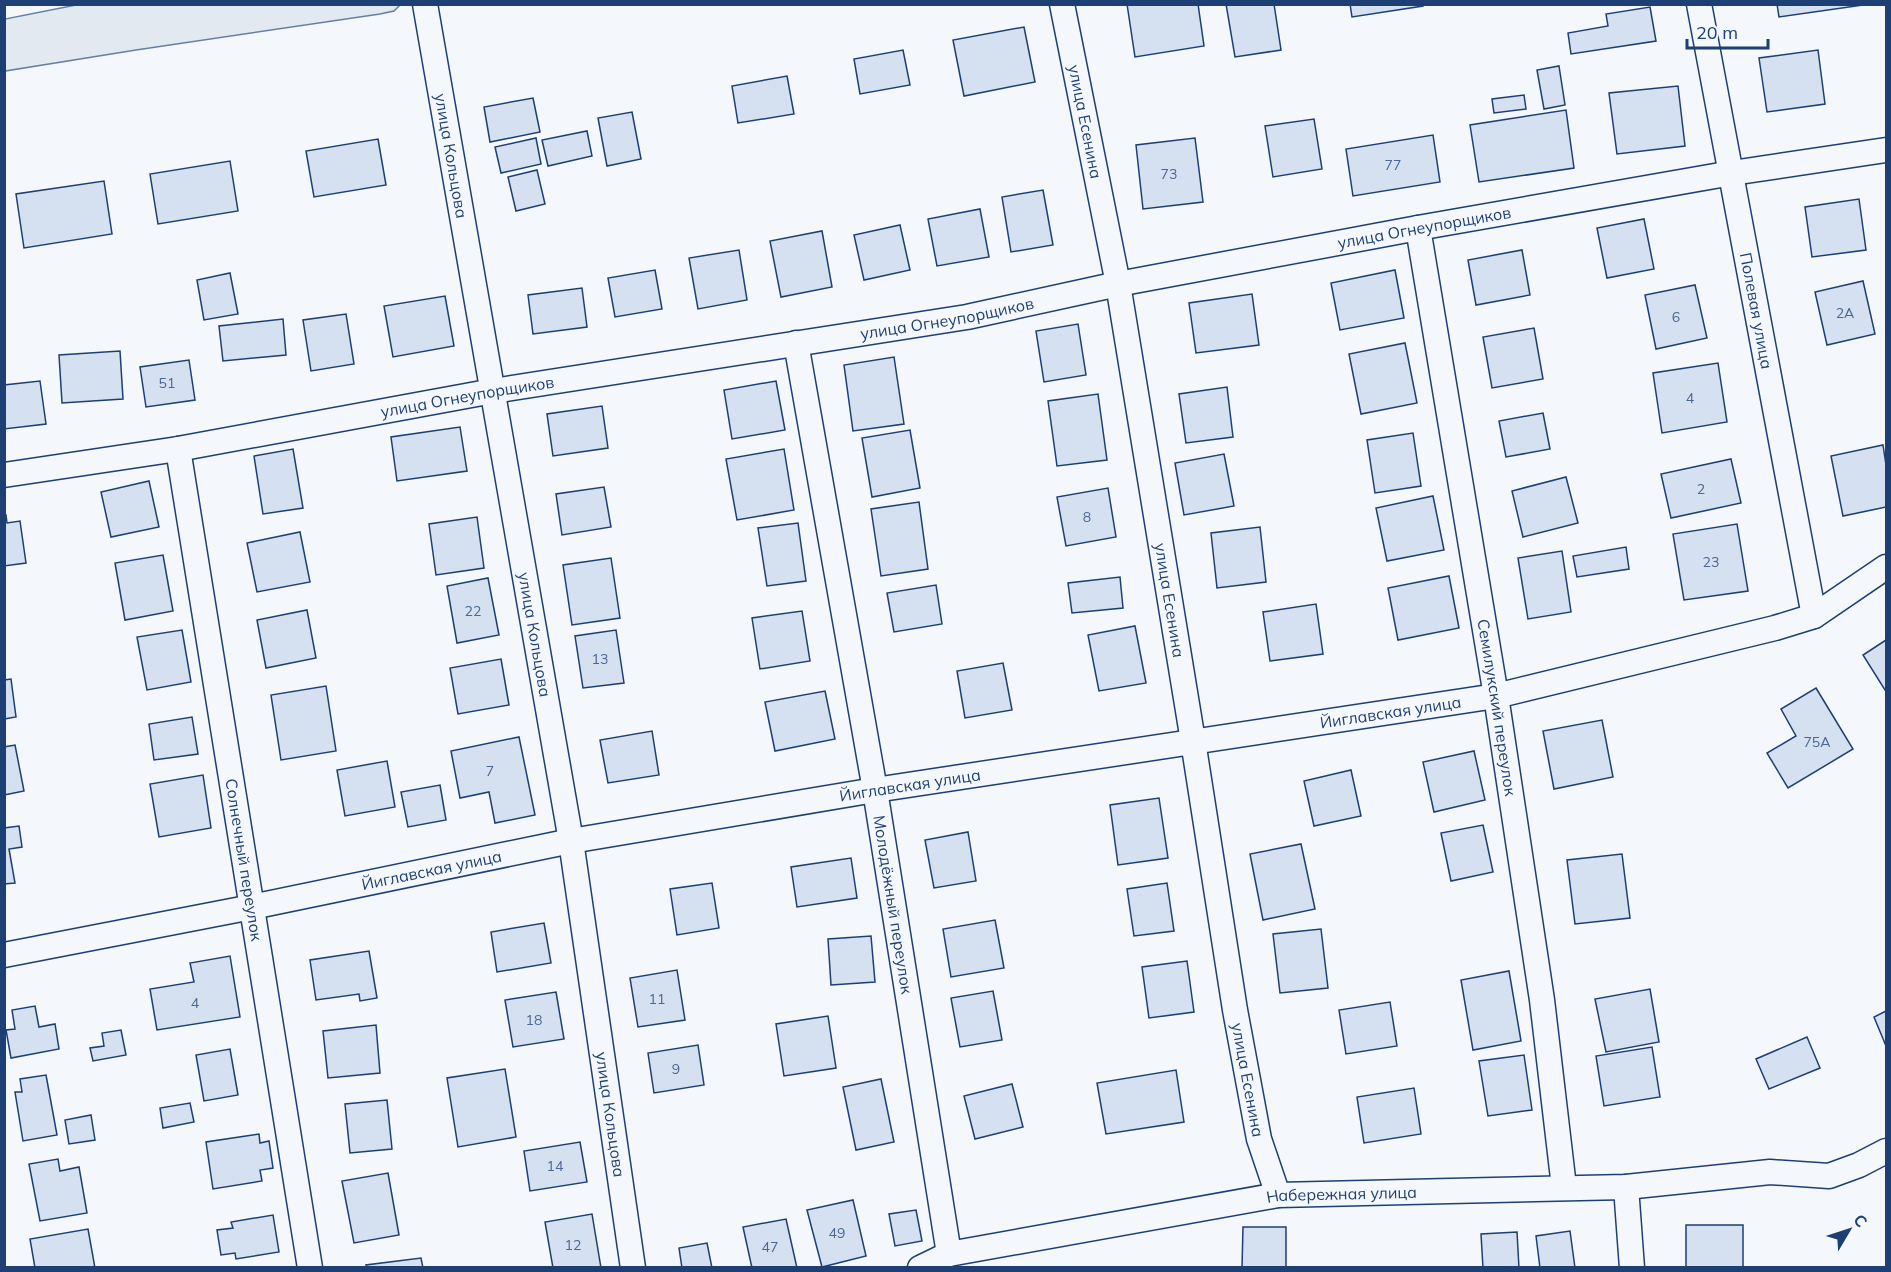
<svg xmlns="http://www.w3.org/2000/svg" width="1891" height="1272" viewBox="0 0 1891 1272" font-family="Mulish,sans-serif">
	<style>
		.green { fill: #e3e9f0; stroke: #687fa3; stroke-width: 1.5 }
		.building { fill: #d5e0f0; stroke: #1d3f73; stroke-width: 1.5 }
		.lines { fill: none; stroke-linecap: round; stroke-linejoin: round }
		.street-casing { stroke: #1d3f73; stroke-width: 27 }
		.street { stroke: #f4f7fb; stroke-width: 24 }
		.labels { text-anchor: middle; stroke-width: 4.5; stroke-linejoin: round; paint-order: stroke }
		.number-label { font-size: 14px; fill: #4b6792 }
		.street-label { font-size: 16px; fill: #1d3f73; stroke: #f4f7fb }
	</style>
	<rect width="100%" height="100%" fill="#f4f7fb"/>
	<!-- green -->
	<path class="green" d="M76 5 400 4V5L394 11 380 14 136 50 5 71V19Z"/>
	<!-- building -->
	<g class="building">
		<path d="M1127 4H1198L1204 46 1135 57Z"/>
		<path d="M1226 4H1274L1281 50 1235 57Z"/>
		<path d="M1350 4H1423V6L1352 17Z"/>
		<path d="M1777 4H1870L1779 17Z"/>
		<path d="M1650 7 1656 41 1571 54 1568 33 1608 26 1606 14Z"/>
		<path d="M1024 27 1035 82 964 96 953 40Z"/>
		<path d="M903 50 910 85 860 94 854 59Z"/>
		<path d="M1818 50 1825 104 1767 112 1759 58Z"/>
		<path d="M1559 66 1565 105 1544 109 1537 70Z"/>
		<path d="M787 76 794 114 738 123 732 86Z"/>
		<path d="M1678 86 1685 146 1617 154 1609 93Z"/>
		<path d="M1524 95 1526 109 1494 113 1492 99Z"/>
		<path d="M533 98 540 132 490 142 484 107Z"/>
		<path d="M1566 110 1574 168 1479 182 1470 125Z"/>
		<path d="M632 112 641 159 607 166 598 118Z"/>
		<path d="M1314 119 1322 169 1273 177 1265 126Z"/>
		<path d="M587 131 592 156 548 166 542 140Z"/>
		<path d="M1433 135 1440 182 1353 196 1346 149Z"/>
		<path d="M536 138 541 164 501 173 495 147Z"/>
		<path d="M1195 138 1203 202 1143 209 1136 145Z"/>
		<path d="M378 139 386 185 314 197 306 151Z"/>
		<path d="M230 161 238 211 158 224 150 174Z"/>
		<path d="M537 170 545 204 516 211 508 177Z"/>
		<path d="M104 181 112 234 24 248 16 194Z"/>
		<path d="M1043 190 1053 245 1011 252 1002 197Z"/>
		<path d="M1859 199 1866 250 1812 257 1805 207Z"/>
		<path d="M980 209 989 257 937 266 928 219Z"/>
		<path d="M1644 219 1654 269 1607 278 1597 228Z"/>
		<path d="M900 225 910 270 864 280 854 235Z"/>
		<path d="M822 231 832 287 781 297 770 241Z"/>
		<path d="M739 250 747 300 698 309 689 258Z"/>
		<path d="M1522 250 1530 295 1476 305 1468 260Z"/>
		<path d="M655 270 662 309 615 317 608 278Z"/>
		<path d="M1395 270 1404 318 1340 330 1331 283Z"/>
		<path d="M230 273 238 314 204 320 197 280Z"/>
		<path d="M1863 281 1875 334 1827 345 1815 292Z"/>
		<path d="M1695 285 1707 338 1656 349 1645 295Z"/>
		<path d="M582 288 587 327 533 334 528 295Z"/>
		<path d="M1252 294 1259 345 1196 353 1189 303Z"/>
		<path d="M445 296 454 346 393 357 384 306Z"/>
		<path d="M346 314 354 364 311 371 303 320Z"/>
		<path d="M283 319 286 355 223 361 219 326Z"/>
		<path d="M1078 324 1086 375 1044 382 1036 331Z"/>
		<path d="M1534 328 1543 379 1492 388 1483 337Z"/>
		<path d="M1405 343 1417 403 1361 414 1349 354Z"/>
		<path d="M120 351 123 399 62 403 59 355Z"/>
		<path d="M894 357 904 424 853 431 844 365Z"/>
		<path d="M189 360 195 400 146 407 140 367Z"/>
		<path d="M1718 363 1727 422 1662 433 1653 373Z"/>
		<path d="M40 381 46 424 4 429V385Z"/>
		<path d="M776 381 785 430 732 439 724 390Z"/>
		<path d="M1227 387 1233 437 1186 443 1179 394Z"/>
		<path d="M1098 394 1107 460 1057 466 1048 401Z"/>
		<path d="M602 406 608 448 553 456 547 414Z"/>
		<path d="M1543 413 1550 449 1506 457 1499 421Z"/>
		<path d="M460 427 467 471 397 481 391 437Z"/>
		<path d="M910 430 920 488 872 497 862 438Z"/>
		<path d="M1413 433 1421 486 1375 493 1367 440Z"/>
		<path d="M1883 445 1886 465V507L1843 516 1831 456Z"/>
		<path d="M293 449 303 508 263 514 254 456Z"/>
		<path d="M784 449 794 510 737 520 726 459Z"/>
		<path d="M1224 454 1234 506 1184 515 1175 463Z"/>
		<path d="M1731 459 1741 503 1671 518 1661 474Z"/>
		<path d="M1566 477 1578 523 1523 537 1512 491Z"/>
		<path d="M149 481 159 527 111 537 101 492Z"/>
		<path d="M604 487 611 527 562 535 556 494Z"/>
		<path d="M1108 488 1116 537 1066 546 1057 497Z"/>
		<path d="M1433 496 1444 550 1387 561 1376 508Z"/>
		<path d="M919 502 928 569 881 576 871 509Z"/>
		<path d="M4 515H6L7 523 20 521 26 563 4 566Z"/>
		<path d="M477 517 484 568 436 575 429 524Z"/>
		<path d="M798 523 806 581 767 586 758 528Z"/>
		<path d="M1737 524 1748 591 1684 600 1673 534Z"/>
		<path d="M1260 527 1266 582 1217 588 1211 533Z"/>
		<path d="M300 532 310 582 257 592 247 543Z"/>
		<path d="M1626 547 1629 569 1577 577 1573 556Z"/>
		<path d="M1562 551 1571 612 1528 619 1518 558Z"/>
		<path d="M163 555 173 611 125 620 115 563Z"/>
		<path d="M611 558 620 618 572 625 563 565Z"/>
		<path d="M1449 576 1459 628 1398 640 1388 588Z"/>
		<path d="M1120 577 1123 608 1072 613 1068 583Z"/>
		<path d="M488 578 499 635 457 643 447 586Z"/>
		<path d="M936 585 942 624 894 632 887 593Z"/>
		<path d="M1316 604 1323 654 1270 661 1263 612Z"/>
		<path d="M307 610 316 658 266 668 257 620Z"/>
		<path d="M802 611 810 661 760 669 752 618Z"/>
		<path d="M1135 626 1146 683 1099 691 1088 635Z"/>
		<path d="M182 630 191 682 147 690 137 637Z"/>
		<path d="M616 630 624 683 583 688 575 636Z"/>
		<path d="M1886 640V690H1885L1863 655Z"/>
		<path d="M501 659 509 705 458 714 450 668Z"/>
		<path d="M1003 663 1012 710 965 718 957 671Z"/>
		<path d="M11 679 16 717 4 719V680Z"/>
		<path d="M326 686 336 751 281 760 271 695Z"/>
		<path d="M1816 688 1853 749 1788 788 1767 753 1796 736 1781 709Z"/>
		<path d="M825 691 835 739 775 751 765 702Z"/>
		<path d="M192 717 198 754 154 760 149 724Z"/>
		<path d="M1602 720 1613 777 1554 789 1543 731Z"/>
		<path d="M652 731 659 775 608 783 600 740Z"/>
		<path d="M519 737 535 815 495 823 489 792 460 798 451 751Z"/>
		<path d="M15 745 24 791 4 795V747Z"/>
		<path d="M1474 751 1485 800 1434 812 1423 762Z"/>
		<path d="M387 761 395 807 345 816 337 770Z"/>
		<path d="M1351 770 1361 816 1314 826 1304 781Z"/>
		<path d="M203 775 211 828 159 837 150 784Z"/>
		<path d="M440 785 446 820 408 827 401 792Z"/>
		<path d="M1159 798 1168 858 1118 865 1110 805Z"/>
		<path d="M1483 825 1493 872 1451 881 1441 833Z"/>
		<path d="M19 826 22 847 9 849 15 883 4 884V828Z"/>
		<path d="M968 832 976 881 934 888 925 840Z"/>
		<path d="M1301 844 1315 909 1263 920 1250 854Z"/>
		<path d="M1622 854 1630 918 1575 924 1567 860Z"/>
		<path d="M851 858 857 898 797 907 791 867Z"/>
		<path d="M712 883 719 928 677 935 670 889Z"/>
		<path d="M1167 883 1174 931 1134 936 1127 889Z"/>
		<path d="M995 920 1004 968 951 977 943 929Z"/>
		<path d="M544 923 551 963 497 972 491 932Z"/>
		<path d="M1321 929 1328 988 1280 993 1273 934Z"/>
		<path d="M871 936 875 982 831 985 828 939Z"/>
		<path d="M369 951 377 998 360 1001 359 994 316 1000 310 960Z"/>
		<path d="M230 956 240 1017 157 1030 150 989 194 982 190 963Z"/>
		<path d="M1187 961 1194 1012 1149 1018 1142 967Z"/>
		<path d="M677 970 685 1020 638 1027 630 978Z"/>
		<path d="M1509 971 1521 1041 1473 1050 1461 980Z"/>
		<path d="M1650 989 1659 1042 1606 1052 1595 999Z"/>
		<path d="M993 991 1002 1040 960 1047 951 998Z"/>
		<path d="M556 992 564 1039 513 1047 505 1000Z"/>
		<path d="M1390 1002 1397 1046 1346 1054 1339 1010Z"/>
		<path d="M35 1006 39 1027 55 1024 59 1049 11 1058 6 1030 15 1029 12 1010Z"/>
		<path d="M1886 1011V1046L1874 1017Z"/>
		<path d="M828 1016 836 1068 784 1076 776 1024Z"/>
		<path d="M376 1025 380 1073 328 1078 323 1031Z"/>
		<path d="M121 1030 126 1055 93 1061 90 1048 104 1046 102 1033Z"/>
		<path d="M1807 1037 1820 1068 1769 1089 1756 1059Z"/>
		<path d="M698 1045 704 1085 654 1093 648 1053Z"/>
		<path d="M1652 1047 1660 1097 1604 1106 1596 1056Z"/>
		<path d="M230 1049 238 1095 204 1101 196 1055Z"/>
		<path d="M1524 1055 1532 1110 1488 1116 1479 1061Z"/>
		<path d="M505 1069 516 1137 458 1147 447 1078Z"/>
		<path d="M1176 1070 1184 1122 1106 1134 1097 1083Z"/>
		<path d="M46 1075 57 1135 23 1141 15 1092H22L20 1079Z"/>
		<path d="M881 1079 894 1142 856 1150 843 1087Z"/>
		<path d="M1012 1084 1023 1127 975 1139 964 1096Z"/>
		<path d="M1414 1088 1421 1134 1364 1143 1357 1097Z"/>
		<path d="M387 1100 392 1149 350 1153 345 1104Z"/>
		<path d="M190 1103 194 1122 163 1128 160 1108Z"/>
		<path d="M91 1115 95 1140 69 1144 65 1120Z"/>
		<path d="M259 1134 260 1143 269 1141 273 1168 260 1170 262 1181 213 1189 206 1142Z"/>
		<path d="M580 1142 587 1182 530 1191 524 1151Z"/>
		<path d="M58 1159 60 1171 79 1167 87 1213 40 1221 29 1164Z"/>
		<path d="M388 1173 399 1235 354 1243 342 1181Z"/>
		<path d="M853 1200 866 1256 822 1267 807 1210Z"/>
		<path d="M916 1210 922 1241 895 1246 889 1214Z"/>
		<path d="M592 1214 601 1268H553L545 1222Z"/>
		<path d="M273 1215 279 1252 236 1259 235 1253 221 1255 217 1230 233 1228 231 1222Z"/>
		<path d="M786 1219 797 1268H752L743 1227Z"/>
		<rect x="1686" y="1225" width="57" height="43"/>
		<path d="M1243 1227H1286V1268H1242Z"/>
		<path d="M88 1229 95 1268H35L30 1239Z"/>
		<path d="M1570 1231 1575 1268H1540L1536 1236Z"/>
		<path d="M1517 1232 1519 1268H1483L1481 1234Z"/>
		<path d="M707 1243 712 1268H682L679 1248Z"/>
		<path d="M421 1258 423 1268H367L366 1265Z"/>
	</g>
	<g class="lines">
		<defs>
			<g id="street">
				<path id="s1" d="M425 4 571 841 633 1268"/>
				<path id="s2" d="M1062 4 1118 284 1193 741 1235 1010 1259 1139 1278 1195"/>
				<path id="s3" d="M1699 4 1814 616"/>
				<path id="s4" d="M1418 228 1496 696 1542 1000 1564 1187"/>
				<path id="s5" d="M796 343 875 790 949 1254"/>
				<path id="s6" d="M178 449 310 1268"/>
				<path id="s7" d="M4 475 178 449 493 391 967 317 1118 284 1418 228 1732 173 1886 150"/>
				<path id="s8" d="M4 955 252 907 571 841 875 790 1496 696 1775 628 1814 616 1886 567"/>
				<path d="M1626 1187 1632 1268"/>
				<path id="s9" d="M920 1268 949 1254 1278 1195 1626 1187 1770 1172 1829 1176 1859 1165 1886 1151"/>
			</g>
		</defs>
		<!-- street casing -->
		<use href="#street" class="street-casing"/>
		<!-- street -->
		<use href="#street" class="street"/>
	</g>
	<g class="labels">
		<!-- number labels -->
		<g class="number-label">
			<text x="1393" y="170">77</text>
			<text x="1169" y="179">73</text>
			<text x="1845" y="318">2А</text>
			<text x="1676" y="322">6</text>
			<text x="167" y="388">51</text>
			<text x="1690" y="403">4</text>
			<text x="1701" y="494">2</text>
			<text x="1087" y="522">8</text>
			<text x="1711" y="567">23</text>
			<text x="473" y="616">22</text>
			<text x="600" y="664">13</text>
			<text x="1817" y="747">75А</text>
			<text x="490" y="776">7</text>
			<text x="657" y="1004">11</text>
			<text x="195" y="1008">4</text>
			<text x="534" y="1025">18</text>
			<text x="676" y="1074">9</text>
			<text x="555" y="1171">14</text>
			<text x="837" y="1238">49</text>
			<text x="573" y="1250">12</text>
			<text x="770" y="1252">47</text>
		</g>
		<!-- street labels -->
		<g class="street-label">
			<text dy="6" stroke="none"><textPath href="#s2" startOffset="120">улица Есенина</textPath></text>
			<text dy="6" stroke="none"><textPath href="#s1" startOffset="154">улица Кольцова</textPath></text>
			<text dy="6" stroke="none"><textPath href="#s7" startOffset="1442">улица Огнеупорщиков</textPath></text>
			<text dy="6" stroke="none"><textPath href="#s3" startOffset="312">Полевая улица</textPath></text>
			<text dy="6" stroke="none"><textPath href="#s7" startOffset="956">улица Огнеупорщиков</textPath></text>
			<text dy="6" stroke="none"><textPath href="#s7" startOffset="470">улица Огнеупорщиков</textPath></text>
			<text dy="6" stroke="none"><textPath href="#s2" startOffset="606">улица Есенина</textPath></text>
			<text dy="6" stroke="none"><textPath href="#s1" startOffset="640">улица Кольцова</textPath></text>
			<text dy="6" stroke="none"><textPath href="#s4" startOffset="486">Семилукский переулок</textPath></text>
			<text dy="6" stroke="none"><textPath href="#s8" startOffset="1408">Йиглавская улица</textPath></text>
			<text dy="6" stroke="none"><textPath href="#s8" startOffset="922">Йиглавская улица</textPath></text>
			<text dy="6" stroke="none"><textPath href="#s6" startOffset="416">Солнечный переулок</textPath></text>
			<text dy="6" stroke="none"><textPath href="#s8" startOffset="436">Йиглавская улица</textPath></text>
			<text dy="6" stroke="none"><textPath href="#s5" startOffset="570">Молодёжный переулок</textPath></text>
			<text dy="6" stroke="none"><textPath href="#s2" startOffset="1092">улица Есенина</textPath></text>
			<text dy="6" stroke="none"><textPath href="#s1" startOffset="1126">улица Кольцова</textPath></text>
			<text dy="6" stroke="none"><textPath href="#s9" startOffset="430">Набережная улица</textPath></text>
		</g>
	</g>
	<!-- border -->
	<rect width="1891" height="1272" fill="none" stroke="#1d3f73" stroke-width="12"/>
	<!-- north arrow -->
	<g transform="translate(1849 1230) rotate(51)" stroke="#f4f7fb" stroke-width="4.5" paint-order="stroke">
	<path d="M0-4.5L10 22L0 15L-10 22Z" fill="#1d3f73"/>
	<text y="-9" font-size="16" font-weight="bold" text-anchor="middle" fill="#1d3f73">С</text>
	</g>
	<!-- scale -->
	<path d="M1687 39v9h81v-9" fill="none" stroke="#1d3f73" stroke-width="3"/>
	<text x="1696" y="39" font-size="18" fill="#1d3f73" stroke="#f4f7fb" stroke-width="4.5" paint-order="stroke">20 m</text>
</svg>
